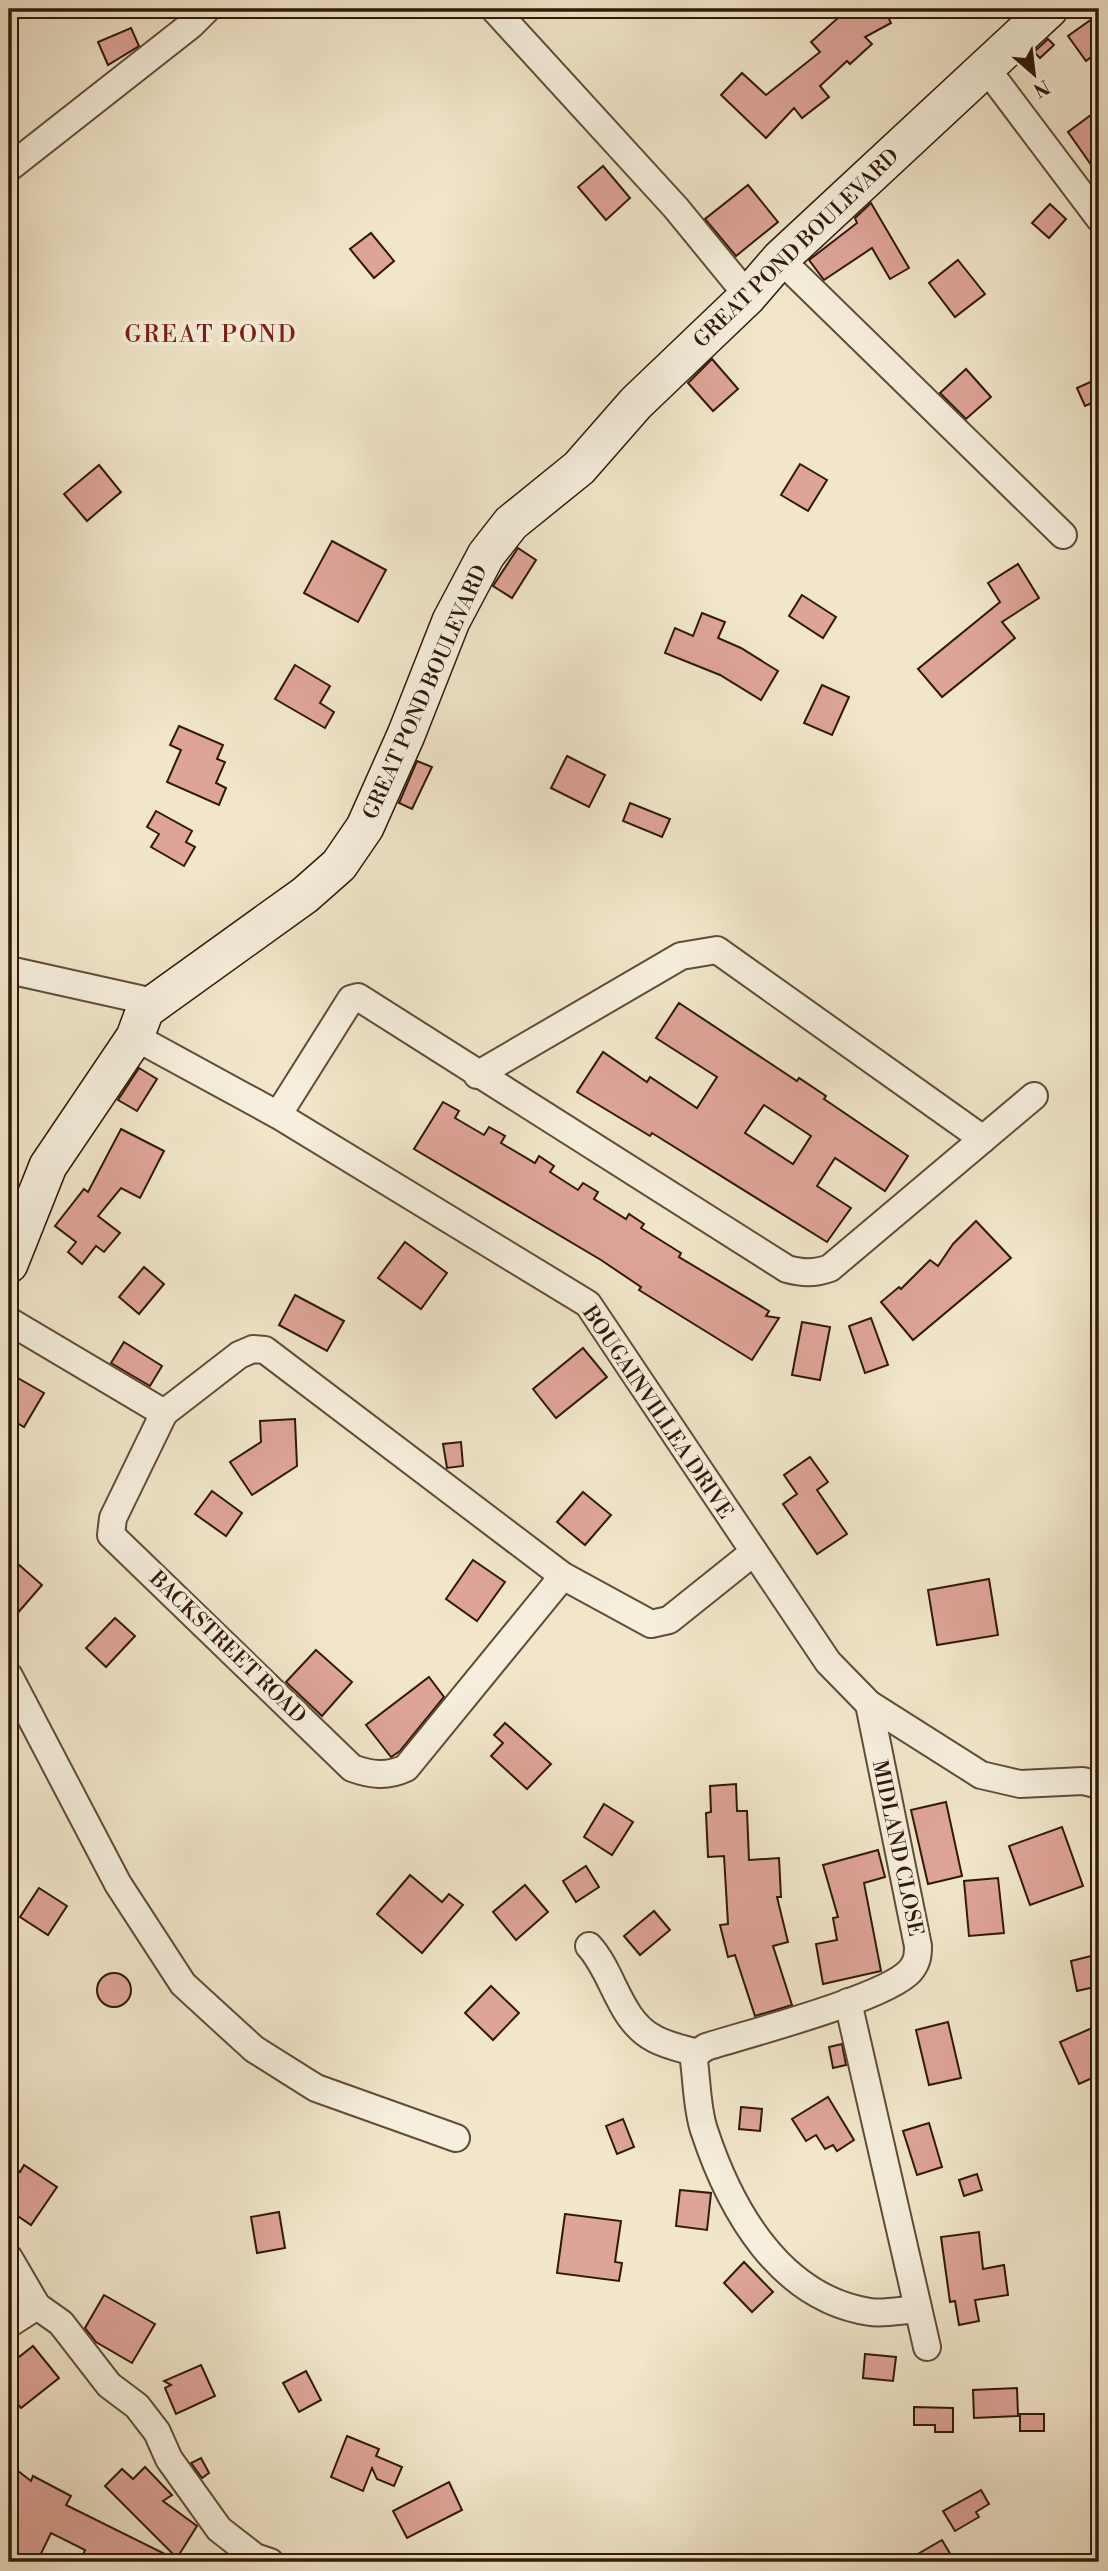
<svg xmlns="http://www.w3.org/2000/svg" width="1108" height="2571" viewBox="0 0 1108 2571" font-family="'Libre Bodoni',serif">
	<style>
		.building { fill: #dfa499; stroke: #301908; stroke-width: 2; fill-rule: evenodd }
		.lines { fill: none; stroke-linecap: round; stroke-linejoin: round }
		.street-casing { stroke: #604c38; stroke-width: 30 }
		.secondary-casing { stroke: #301908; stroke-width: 40 }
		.street { stroke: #f6efdd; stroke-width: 26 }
		.secondary { stroke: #f6efdd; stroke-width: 37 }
		.labels { text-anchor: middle; stroke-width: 7; stroke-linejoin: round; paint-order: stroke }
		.street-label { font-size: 21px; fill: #301908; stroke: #f6efdd }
		.neighbourhood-label { font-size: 23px; letter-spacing: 2px; fill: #7a1f14; stroke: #f6efdd }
	</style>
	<rect width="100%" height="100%" fill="#f1e6ca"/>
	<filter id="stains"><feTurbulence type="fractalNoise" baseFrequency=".00286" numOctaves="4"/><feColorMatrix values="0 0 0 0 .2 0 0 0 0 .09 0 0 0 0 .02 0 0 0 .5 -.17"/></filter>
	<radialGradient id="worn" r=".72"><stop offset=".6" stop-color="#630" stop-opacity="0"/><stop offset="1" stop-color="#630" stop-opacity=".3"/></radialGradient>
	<!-- building -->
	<g class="building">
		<path d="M848 9H884L891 23 865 37 872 44 850 64 847 61 820 86 829 97 802 118 794 108 766 138 721 95 742 73 766 95 820 52 811 42Z"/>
		<path d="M1099 14V51L1086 61 1068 36Z"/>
		<path d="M131 28 139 46 108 65 98 42Z"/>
		<path d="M1048 39 1054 45 1040 58 1034 52Z"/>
		<path d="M1099 109V176L1068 132Z"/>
		<path d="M603 166 630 198 606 220 578 187Z"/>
		<path d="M748 185 778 222 736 256 705 219Z"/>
		<path d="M871 203 909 268 890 279 872 248 824 280 809 260 857 223 855 218Z"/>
		<path d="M1050 204 1066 219 1049 238 1032 223Z"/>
		<path d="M371 233 394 261 374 278 350 249Z"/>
		<path d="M958 260 985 294 955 317 929 283Z"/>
		<path d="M712 359 738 389 713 411 688 383Z"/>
		<path d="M966 369 991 397 966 419 940 393Z"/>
		<path d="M1099 378V400L1085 406 1077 388Z"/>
		<path d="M800 464 827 480 808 511 781 495Z"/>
		<path d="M99 465 121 492 87 521 64 494Z"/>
		<path d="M332 541 386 570 358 622 304 593Z"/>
		<path d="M518 548 536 560 512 598 493 586Z"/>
		<path d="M1018 564 1039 598 1002 622 1015 638 942 697 918 669 1000 602 988 583Z"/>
		<path d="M802 595 836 617 823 638 789 616Z"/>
		<path d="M702 613 725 622 718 638 741 648 778 671 761 700 720 675 665 653 675 628 693 636Z"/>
		<path d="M295 665 330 686 320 703 334 712 325 728 275 699Z"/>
		<path d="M822 685 849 697 832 735 804 723Z"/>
		<path d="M179 726 223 745 217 759 225 762 216 783 226 788 219 805 167 782 181 750 170 745Z"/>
		<path d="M567 756 605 775 589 807 551 788Z"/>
		<path d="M417 761 432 767 412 809 399 803Z"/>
		<path d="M630 803 670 819 662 837 623 821Z"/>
		<path d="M156 811 192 831 186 842 195 847 184 866 151 847 159 834 147 827Z"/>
		<path d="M679 1003 797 1081 799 1078 826 1096 824 1099 908 1156 885 1191 835 1158 817 1186 851 1208 827 1242 652 1133 650 1136 577 1092 603 1052 647 1082 650 1077 697 1108 717 1077 656 1038ZM764 1105 811 1136 793 1164 745 1133Z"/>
		<path d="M139 1068 157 1079 137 1111 118 1100Z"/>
		<path d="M443 1102 459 1111 455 1118 484 1135 489 1127 505 1136 501 1143 535 1163 539 1156 554 1166 550 1172 578 1190 583 1183 598 1192 594 1199 626 1219 629 1214 644 1224 641 1228 681 1253 679 1257 769 1311 766 1316 779 1318 752 1360 639 1290 641 1287 601 1260 414 1149Z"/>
		<path d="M121 1129 164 1151 140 1198 121 1188 98 1216 120 1233 104 1252 96 1246 82 1264 68 1252 76 1242 55 1226 84 1189 88 1192Z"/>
		<path d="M976 1221 1011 1258 913 1340 881 1302 899 1287 901 1289 930 1260 938 1266 953 1244Z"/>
		<path d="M405 1242 447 1273 421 1309 378 1278Z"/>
		<path d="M144 1267 164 1284 139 1314 119 1297Z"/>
		<path d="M295 1295 344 1321 327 1351 279 1325Z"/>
		<path d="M871 1318 888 1365 865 1373 849 1326Z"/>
		<path d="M802 1322 830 1327 820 1380 792 1375Z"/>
		<path d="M124 1342 162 1366 150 1386 111 1363Z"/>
		<path d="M583 1348 607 1377 556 1418 533 1389Z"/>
		<path d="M9 1373 44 1393 24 1427 9 1418Z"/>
		<path d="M295 1419 297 1466 252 1495 230 1462 261 1442 260 1421Z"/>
		<path d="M461 1442 463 1466 447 1468 443 1444Z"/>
		<path d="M810 1457 828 1482 817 1490 847 1534 817 1554 783 1504 797 1494 784 1475Z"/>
		<path d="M212 1491 242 1513 226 1536 195 1514Z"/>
		<path d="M583 1492 611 1515 585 1545 557 1522Z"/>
		<path d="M9 1556 42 1585 9 1623Z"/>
		<path d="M473 1560 505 1582 477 1621 446 1599Z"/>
		<path d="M989 1579 998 1635 937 1645 928 1590Z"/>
		<path d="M115 1618 135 1636 106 1667 86 1648Z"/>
		<path d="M316 1650 352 1682 322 1716 286 1682Z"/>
		<path d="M429 1677 444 1697 400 1751 391 1757 366 1725Z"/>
		<path d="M505 1723 551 1764 527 1789 491 1756 503 1743 494 1735Z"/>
		<path d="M736 1784 737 1811H747L749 1860 779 1858 781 1897H777L788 1942 773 1946 792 2005 755 2016 735 1955 728 1957 720 1925 728 1924 724 1856 708 1857 706 1813 711 1812 710 1786Z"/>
		<path d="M946 1802 962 1876 928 1884 911 1810Z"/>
		<path d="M604 1804 633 1822 612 1855 584 1837Z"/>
		<path d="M1062 1827 1083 1886 1030 1905 1009 1846Z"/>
		<path d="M878 1850 885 1877 864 1883 881 1971 823 1984 816 1944 837 1940 833 1918 838 1917 823 1865Z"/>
		<path d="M586 1866 599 1887 576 1902 563 1881Z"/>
		<path d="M410 1875 442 1902 449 1894 463 1905 422 1953 377 1914Z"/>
		<path d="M998 1878 1004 1933 969 1936 964 1881Z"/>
		<path d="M525 1885 548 1912 516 1940 493 1912Z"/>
		<path d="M39 1888 67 1906 48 1935 20 1917Z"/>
		<path d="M654 1911 670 1930 640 1955 624 1936Z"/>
		<path d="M1099 1954V1986L1077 1991 1071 1961Z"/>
		<circle cx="114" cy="1990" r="17"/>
		<path d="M491 1986 519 2013 493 2040 465 2013Z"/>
		<path d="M948 2022 961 2078 929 2085 916 2030Z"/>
		<path d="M1092 2028 1099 2044V2075L1079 2084 1060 2042Z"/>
		<path d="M842 2044 846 2065 833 2068 829 2047Z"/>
		<path d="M828 2097 854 2140 837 2151 833 2145 825 2149 816 2135 806 2141 792 2119Z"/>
		<path d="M741 2107 762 2109 760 2131 739 2129Z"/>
		<path d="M623 2119 634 2147 617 2154 606 2126Z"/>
		<path d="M929 2123 942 2167 917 2175 903 2131Z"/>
		<path d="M9 2163 20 2172 24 2165 57 2187 31 2225 9 2210Z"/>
		<path d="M977 2174 982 2190 964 2196 959 2180Z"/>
		<path d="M680 2190 711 2193 707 2230 676 2226Z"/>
		<path d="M279 2212 285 2248 257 2253 251 2217Z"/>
		<path d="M565 2214 621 2221 615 2262 622 2263 619 2281 557 2273Z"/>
		<path d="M979 2232 983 2269 1004 2265 1008 2295 975 2300 979 2321 959 2325 955 2301 950 2302 941 2237Z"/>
		<path d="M744 2262 773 2292 752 2312 724 2283Z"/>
		<path d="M104 2295 155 2324 132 2363 96 2342 85 2328Z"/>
		<path d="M33 2346 59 2378 21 2408 9 2393V2365Z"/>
		<path d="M865 2354 896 2357 893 2381 863 2378Z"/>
		<path d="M201 2365 215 2396 176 2414 165 2388 171 2385 164 2381Z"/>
		<path d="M306 2371 321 2400 299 2412 283 2383Z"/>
		<path d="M1017 2388 1018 2416 974 2418 973 2390Z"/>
		<path d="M914 2407 953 2408V2432H935V2425H914Z"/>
		<rect x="1020" y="2414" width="24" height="17"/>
		<path d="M347 2436 379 2449 376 2456 402 2467 394 2486 377 2479 372 2468 363 2491 331 2477Z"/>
		<path d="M201 2458 209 2473 202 2478 191 2463Z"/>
		<path d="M9 2464 31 2481 33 2476 71 2496 66 2505 181 2562H80L85 2550 51 2533 37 2562H9Z"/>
		<path d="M145 2467 172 2495 163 2501 197 2526 177 2558 105 2486 122 2469 133 2479Z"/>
		<path d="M449 2482 462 2510 407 2538 393 2511Z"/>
		<path d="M981 2490 989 2504 976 2512 979 2517 955 2531 943 2511Z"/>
		<path d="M942 2540 955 2562H904Z"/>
	</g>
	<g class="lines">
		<defs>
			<g id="street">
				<path d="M494 9 676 208 748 296"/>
				<path d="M986 68 1099 218"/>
				<path d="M9 168 191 25 207 9"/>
				<path d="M780 259 1063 535"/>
				<path d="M9 970 153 1002"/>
				<path d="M135 1037 278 1115 588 1304 828 1662 869 1704 981 1775 1020 1784 1083 1781 1099 1785"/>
				<path d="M278 1115 351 999 358 997 787 1269C802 1273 814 1274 830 1268L983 1139 717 950 681 956 477 1075"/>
				<path d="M983 1139 1034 1096"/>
				<path d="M9 1321 164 1413 113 1518 111 1535 352 1768C371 1775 387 1777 406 1768L563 1576"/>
				<path d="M164 1413 239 1355 253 1349 265 1350 563 1576 651 1624 669 1620 754 1552"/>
				<path d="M9 1676 118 1884 183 1984 254 2049 316 2088 456 2138"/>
				<path d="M589 1946C614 1973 619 2021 655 2039 668 2046 684 2049 697 2053"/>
				<path d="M848 2002 927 2347"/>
				<path d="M697 2053 706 2047C747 2034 886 1998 910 1971 917 1963 918 1956 918 1946L869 1704"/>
				<path d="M697 2053 694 2061C697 2083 697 2109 704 2130 730 2209 779 2298 870 2312 884 2314 903 2310 918 2309"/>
				<path d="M9 2258 37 2306 61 2323 109 2385 137 2406 157 2432 169 2459 219 2529 255 2557 270 2562"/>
				<path d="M9 2324 37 2306"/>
			</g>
			<path id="secondary" d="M9 1264 48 1166 135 1037 145 1010 305 895 339 865 365 827 406 735 451 621 486 555 511 523 579 468 636 403 748 296 780 259 1049 9"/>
		</defs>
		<!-- street casing -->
		<use href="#street" class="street-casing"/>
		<!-- secondary casing -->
		<use href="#secondary" class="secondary-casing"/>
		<!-- street -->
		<use href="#street" class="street"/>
		<!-- secondary -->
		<use href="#secondary" class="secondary"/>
	</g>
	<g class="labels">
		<!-- street labels -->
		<g class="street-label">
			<text transform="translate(796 248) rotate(-44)" y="7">GREAT POND BOULEVARD</text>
			<text transform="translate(425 692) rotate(-66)" y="7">GREAT POND BOULEVARD</text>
			<text transform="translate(658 1412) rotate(56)" y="7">BOUGAINVILLEA DRIVE</text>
			<text transform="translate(228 1647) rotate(44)" y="7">BACKSTREET ROAD</text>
			<text transform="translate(898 1848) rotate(78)" y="7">MIDLAND CLOSE</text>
		</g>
		<!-- neighbourhood labels -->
		<g class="neighbourhood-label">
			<text x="211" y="342">GREAT POND</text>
		</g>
	</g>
	<!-- margin -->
	<rect width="1108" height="2571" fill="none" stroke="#f1e6ca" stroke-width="35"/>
	<rect x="10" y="10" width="1087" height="2550" fill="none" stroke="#301908" stroke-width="3.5"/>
	<rect x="18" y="18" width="1073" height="2536" fill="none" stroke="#301908" stroke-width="2"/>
	<!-- north arrow -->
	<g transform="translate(1034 74) rotate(152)" stroke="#f6efdd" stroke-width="5" paint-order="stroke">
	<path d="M0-5L12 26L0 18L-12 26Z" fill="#301908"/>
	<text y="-10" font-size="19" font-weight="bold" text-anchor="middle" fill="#301908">N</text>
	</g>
	<rect width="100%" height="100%" filter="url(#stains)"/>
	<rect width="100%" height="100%" fill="url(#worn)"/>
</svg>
